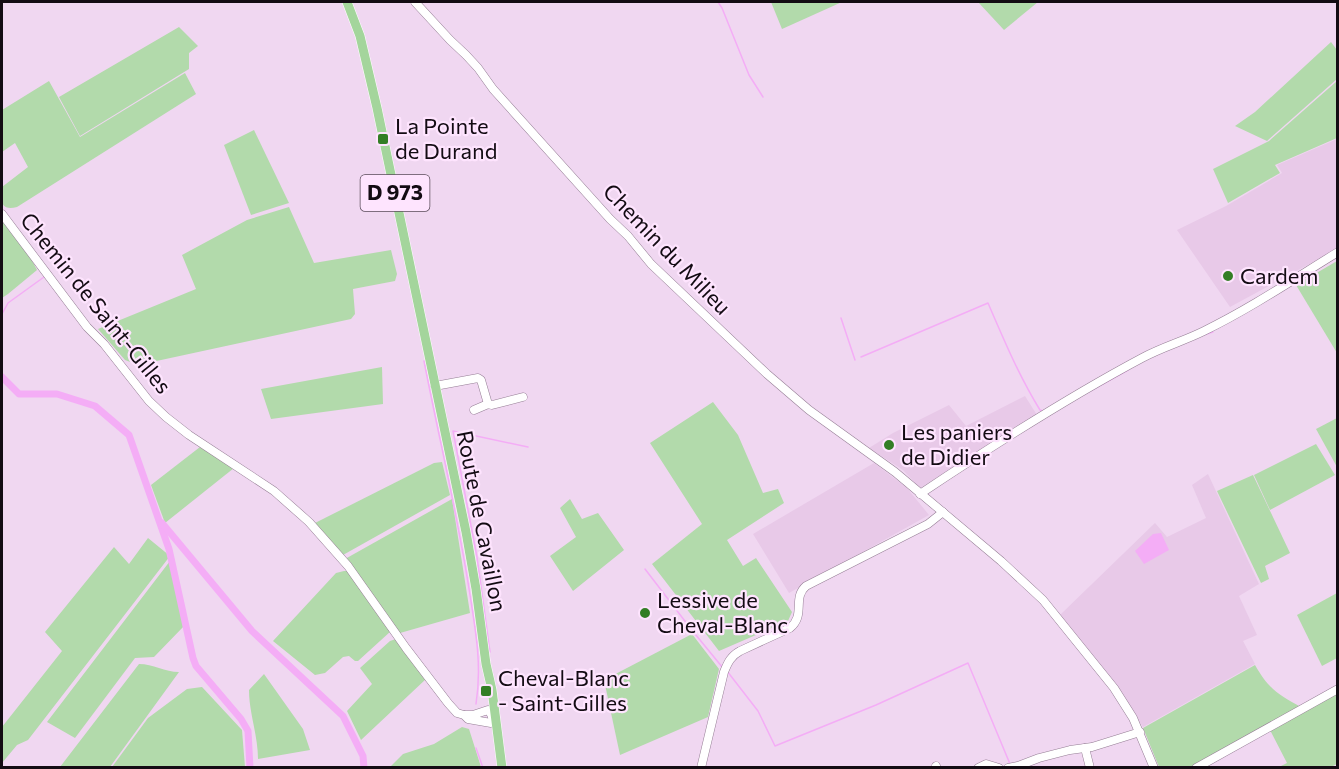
<svg xmlns="http://www.w3.org/2000/svg" width="1339" height="769" viewBox="0 0 1339 769" font-family="Commissioner,sans-serif">
	<style>
		.built { fill: #e8c9e8 }
		.green { fill: #b2daab }
		.water { fill: #f4adf6 }
		.lines { fill: none; stroke-linecap: round; stroke-linejoin: round }
		.stream { stroke: #f4adf6; stroke-width: 1.5 }
		.canal { stroke: #f4adf6; stroke-width: 7 }
		.minor-casing { stroke: #957e95; stroke-width: 9 }
		.major-casing { stroke: #fff; stroke-width: 10 }
		.minor { stroke: #fff; stroke-width: 8 }
		.major { stroke: #a4d59c; stroke-width: 9 }
		.poi-dot { fill: #337e25; stroke: #fee4fe; stroke-width: 2 }
		.labels { text-anchor: middle; stroke-width: 4.5; stroke-linejoin: round; paint-order: stroke }
		.shield { fill: #fee4fe; stroke: #5a4c5a; stroke-width: 1.5 }
		.shield-label { font-size: 21px; font-weight: bold; fill: #130b13 }
		.poi-label { font-size: 22px; fill: #130b13; stroke: #fee4fe; text-anchor: start }
		.street-label { font-size: 22px; fill: #130b13; stroke: #fee4fe }
	</style>
	<rect width="100%" height="100%" fill="#f0d7f1"/>
	<!-- built -->
	<g class="built">
		<path d="M1337 139V249L1230 307 1177 230 1226 206 1282 173 1277 165Z"/>
		<path d="M1025 396 1037 415 920 488 903 470 869 448 893 433 949 405 966 426Z"/>
		<path d="M874 463 907 488 929 515 789 593 753 534Z"/>
		<path d="M1208 474 1259 584 1239 596 1257 635 1243 641 1255 664 1143 727 1115 684 1060 615 1155 523 1167 537 1206 518 1192 485Z"/>
	</g>
	<!-- green -->
	<g class="green">
		<path d="M771 2H842L782 29Z"/>
		<path d="M978 2H1038L1004 30Z"/>
		<path d="M179 27 198 46 189 53V69L80 136 59 97Z"/>
		<path d="M1331 42 1337 50V79L1267 141 1235 126 1255 112Z"/>
		<path d="M185 73 196 94 17 207C0 211 1 201 2 187L28 167 15 143 2 152V110L49 81 80 137Z"/>
		<path d="M1337 81V138L1275 165 1280 173 1228 203 1213 169 1269 141Z"/>
		<path d="M254 130 289 203 251 215 224 145Z"/>
		<path d="M289 207 314 263 391 250 397 274 395 281 353 289 355 314 351 319 138 365 125 360 98 329 196 289 182 255 247 220Z"/>
		<path d="M2 222H6L25 247 37 270 8 294 2 298Z"/>
		<path d="M1337 261V353L1296 285Z"/>
		<path d="M382 367 383 404 271 419 261 389Z"/>
		<path d="M713 402 738 435 763 493 778 489 784 503 727 540 743 566 756 558 792 612 788 621 719 651 652 564 702 524 650 443Z"/>
		<path d="M1337 418V467L1316 429Z"/>
		<path d="M1316 444 1335 475 1270 510 1254 475Z"/>
		<path d="M200 447 234 468 165 523 151 485Z"/>
		<path d="M442 462 450 495 343 555 315 523 434 463Z"/>
		<path d="M1253 475 1290 553 1265 566 1269 579 1261 583 1217 491Z"/>
		<path d="M452 499 470 613 400 633 345 559Z"/>
		<path d="M570 499 582 519 598 513 624 550 573 591 550 556 576 537 560 508Z"/>
		<path d="M148 538 170 556 28 740 17 745 2 763V727L62 651 45 632 114 547 129 564Z"/>
		<path d="M170 561 184 626 154 657 135 658 75 738 47 722Z"/>
		<path d="M344 571H348L391 631 358 661H355L349 656 343 657 325 673 315 675 273 641 336 573Z"/>
		<path d="M1337 593V658L1322 666 1297 615Z"/>
		<path d="M692 634 719 669 708 717 620 755 604 680Z"/>
		<path d="M396 639 426 679 361 740 347 711 372 684 360 668 390 641Z"/>
		<path d="M139 664C153 664 165 672 179 672L110 767H60Z"/>
		<path d="M1255 665C1268 688 1278 695 1301 707L1191 767H1159L1143 728Z"/>
		<path d="M264 674 303 729 310 750 258 759C258 735 249 713 249 690Z"/>
		<path d="M202 687 242 730 245 767H112L148 718 187 689Z"/>
		<path d="M1337 692V764L1331 767H1279L1287 763 1270 730Z"/>
		<path d="M462 727 469 729 481 767H390L403 754 434 744Z"/>
	</g>
	<!-- water -->
	<path class="water" d="M1161 533 1169 550 1144 564 1135 551 1153 534Z"/>
	<g class="lines">
		<!-- stream -->
		<g class="stream">
			<path d="M718 2 722 8 749 75 763 97"/>
			<path d="M2 314 8 303 44 277"/>
			<path d="M841 318 855 360"/>
			<path d="M1203 335 1213 332"/>
			<path d="M861 357 988 303C1004 340 1019 376 1040 410L1043 411"/>
			<path d="M424 361C439 439 458 516 470 595 476 633 482 666 476 704"/>
			<path d="M1090 391 1128 370"/>
			<path d="M645 569 691 629 723 668"/>
			<path d="M490 652 477 557 453 431 528 447"/>
			<path d="M727 671 758 711 775 746 876 705 968 663 1010 764"/>
			<path d="M476 748 483 768"/>
		</g>
		<!-- canal -->
		<g class="canal">
			<path d="M2 377 19 394H57L95 406 129 435 169 549 193 658 196 666 241 719 248 731 250 768"/>
			<path d="M162 523 252 631 343 716 363 756 364 768"/>
		</g>
		<defs>
			<g id="minor">
				<path d="M415 2 450 40 466 55 478 68 493 89 610 219 628 236 651 264 767 374 809 410 895 472 1001 561 1043 600 1114 688 1133 718 1154 768"/>
				<path d="M2 214 87 327 104 344 149 401 166 417 189 435 274 491 309 522 348 566 406 648 448 703 457 713 464 715 468 719 491 723 493 722 494 715"/>
				<path d="M435 386 478 378 481 380 488 404 492 405 523 397"/>
				<path d="M474 410 488 404"/>
				<path d="M920 494C992 446 1065 399 1142 358 1162 347 1184 341 1204 331 1251 308 1294 279 1338 252"/>
				<path d="M465 715H473L488 710 491 714 493 721"/>
				<path d="M1085 748 1090 768"/>
				<path d="M936 766 937 768"/>
				<path d="M701 768 724 672C728 662 731 656 740 651L790 628C806 615 792 598 806 586L928 524 943 512"/>
				<path d="M978 768 986 764 999 768"/>
				<path d="M1008 768 1018 766 1039 758 1070 750 1092 747 1140 732"/>
				<path d="M1196 768 1338 689"/>
			</g>
			<path id="major" d="M347 2 360 36 377 108 466 532 476 589 486 664 492 690 502 768"/>
		</defs>
		<!-- minor casing -->
		<use href="#minor" class="minor-casing"/>
		<!-- major casing -->
		<use href="#major" class="major-casing"/>
		<!-- minor -->
		<use href="#minor" class="minor"/>
		<!-- major -->
		<use href="#major" class="major"/>
	</g>
	<!-- markers -->
	<g class="poi-dot">
		<rect x="377" y="133" width="12" height="12" rx="3"/>
		<circle cx="1228" cy="276" r="6"/>
		<circle cx="889" cy="445" r="6"/>
		<circle cx="645" cy="613" r="6"/>
		<rect x="480" y="685" width="12" height="12" rx="3"/>
	</g>
	<g class="labels">
		<!-- shield labels -->
		<rect class="shield" x="360.5" y="175" width="69" height="36" rx="4.5"/>
		<g class="shield-label">
			<text x="395" y="200">D 973</text>
		</g>
		<!-- poi labels -->
		<g class="poi-label">
			<text x="395" y="134">La Pointe<tspan x="395" dy="25">de Durand</tspan></text>
			<text x="1240" y="284">Cardem</text>
			<text x="901" y="440">Les paniers<tspan x="901" dy="25">de Didier</tspan></text>
			<text x="657" y="608">Lessive de<tspan x="657" dy="25">Cheval-Blanc</tspan></text>
			<text x="498" y="686">Cheval-Blanc<tspan x="498" dy="25">- Saint-Gilles</tspan></text>
		</g>
		<!-- street labels -->
		<g class="street-label">
			<text transform="translate(667 249) rotate(46)" y="8">Chemin du Milieu</text>
			<text transform="translate(96 303) rotate(51)" y="8">Chemin de Saint-Gilles</text>
			<text transform="translate(482 521) rotate(79)" y="8">Route de Cavaillon</text>
		</g>
	</g>
	<!-- border -->
	<rect width="1339" height="769" fill="none" stroke="#130b13" stroke-width="6"/>
</svg>
